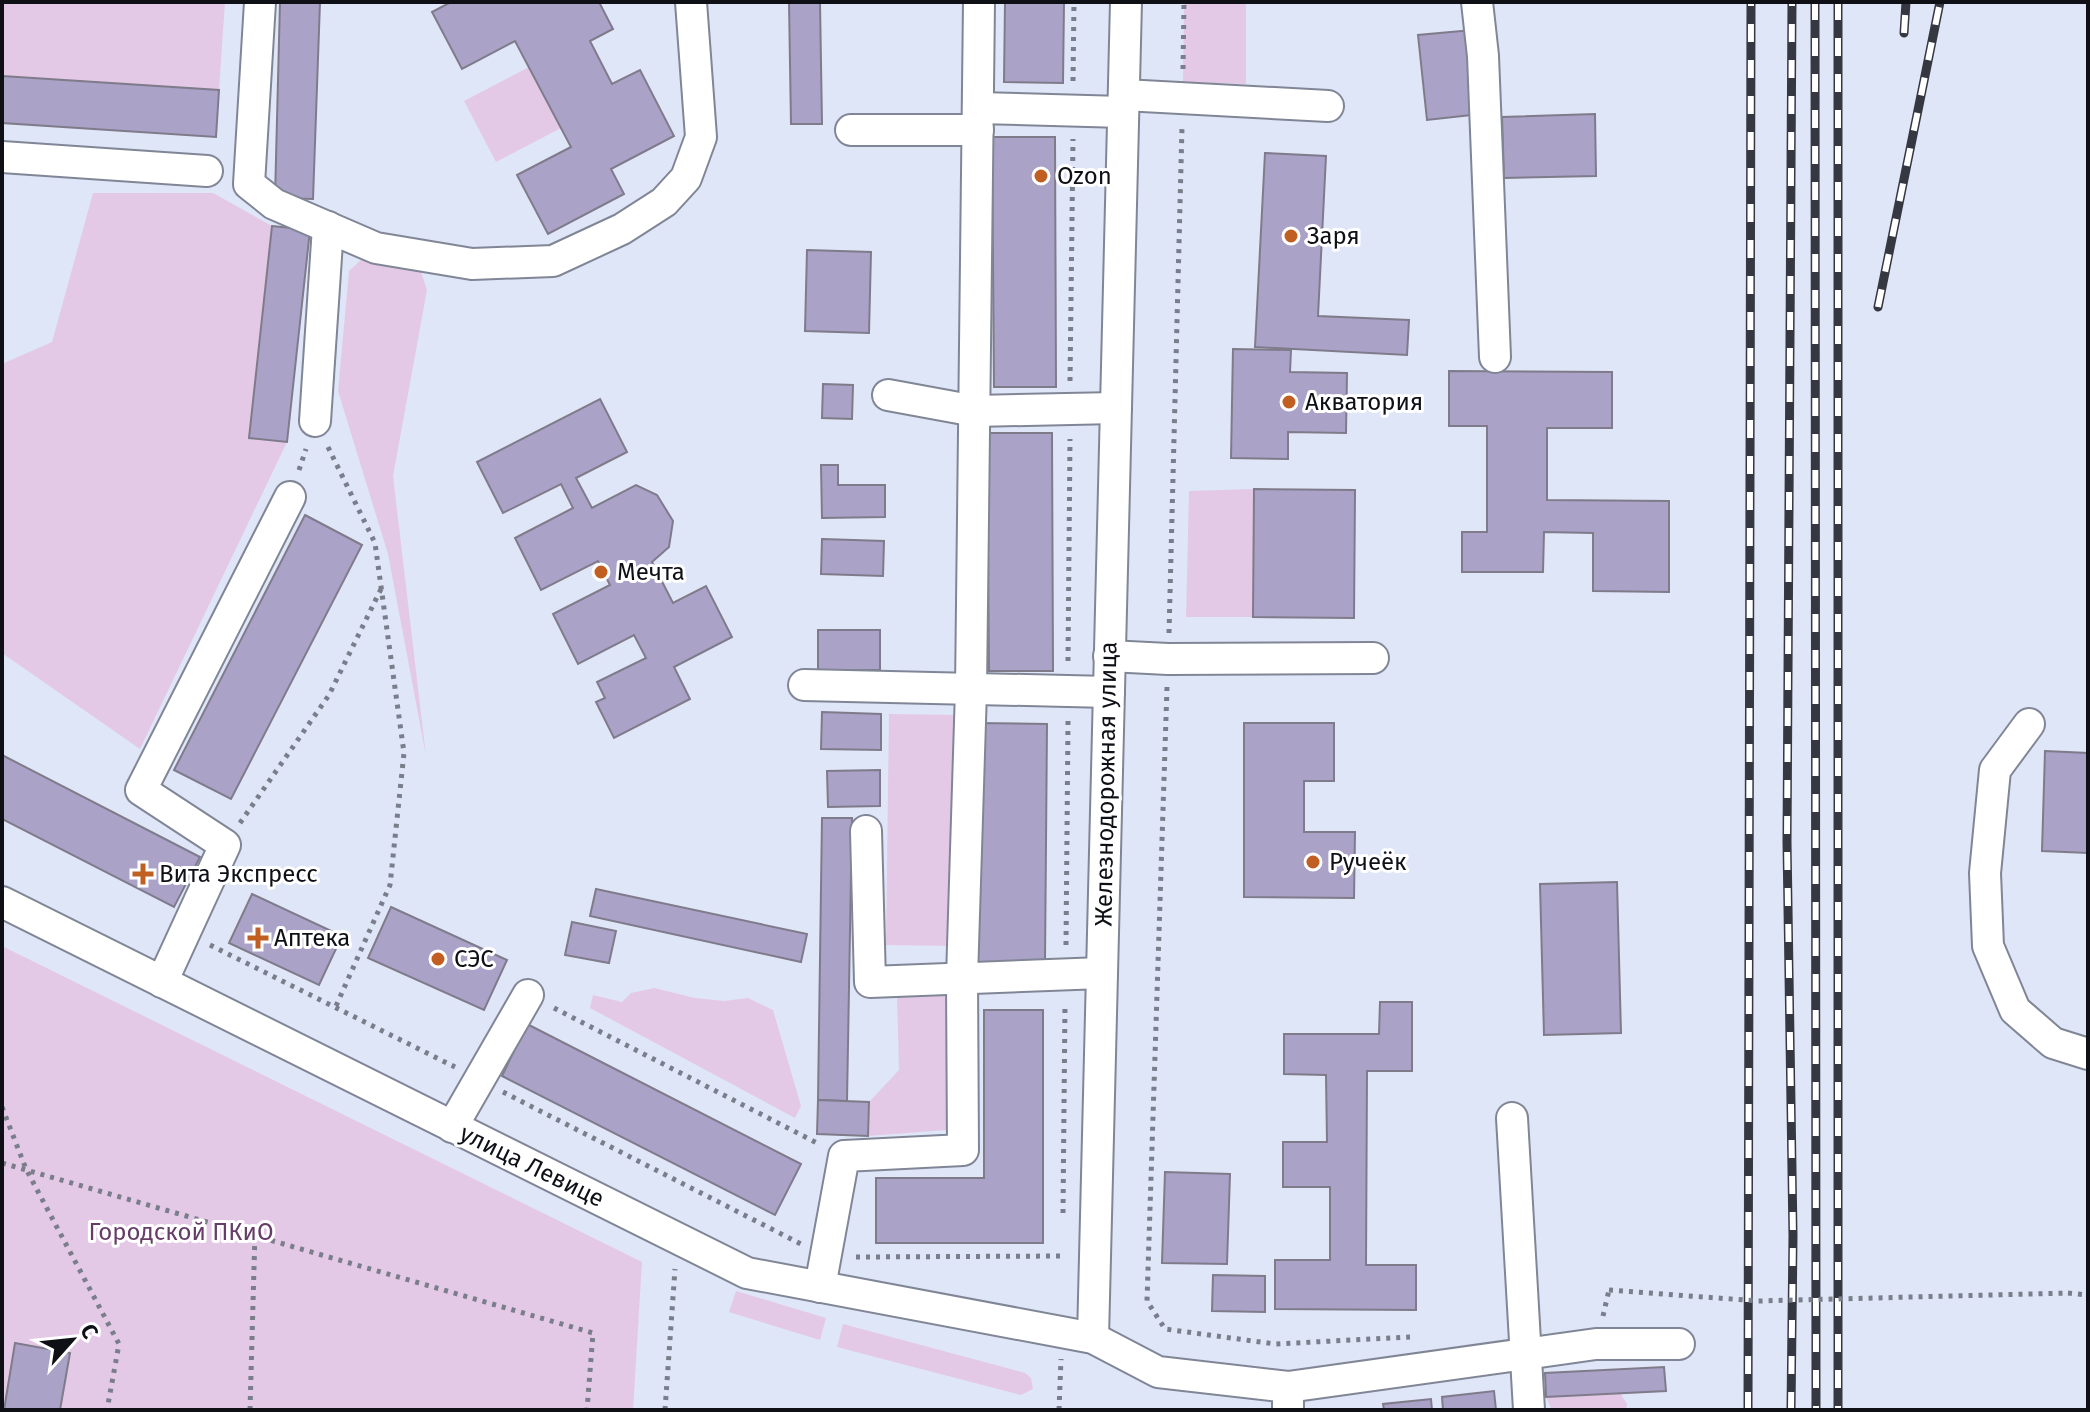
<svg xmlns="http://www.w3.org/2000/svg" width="2090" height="1412" viewBox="0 0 2090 1412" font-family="'Fira Sans',sans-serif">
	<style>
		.green { fill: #e4c9e6 }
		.building { fill: #aba2c8; stroke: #7f7b8a; stroke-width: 2 }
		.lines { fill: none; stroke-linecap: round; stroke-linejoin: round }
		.minor-casing { stroke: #808695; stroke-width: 34 }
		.path { stroke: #797e8a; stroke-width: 5; stroke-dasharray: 4 6; stroke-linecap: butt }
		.minor { stroke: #fff; stroke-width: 30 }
		.rail-casing { stroke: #363841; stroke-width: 9 }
		.rail { stroke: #fff; stroke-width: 6; stroke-dasharray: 18; stroke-linecap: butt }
		.path-bridge { stroke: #797e8a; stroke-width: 5; stroke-dasharray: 4 6; stroke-linecap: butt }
		.poi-dot { fill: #c15f22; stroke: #fff; stroke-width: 3 }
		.labels { text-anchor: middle; stroke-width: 6; stroke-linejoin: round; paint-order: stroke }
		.poi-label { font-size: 24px; fill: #0e1016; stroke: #fff; text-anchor: start }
		.street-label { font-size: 24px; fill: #0e1016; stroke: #fff }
		.park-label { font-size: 24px; fill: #653d68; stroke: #fff }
	</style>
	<rect width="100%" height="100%" fill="#dfe6f7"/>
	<!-- green -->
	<g class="green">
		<path d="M2 2H225L219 90 2 76Z"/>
		<path d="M1184 2H1246V84L1183 82Z"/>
		<path d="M529 67 561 128 496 162 464 101Z"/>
		<path d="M93 193H213L272 226 249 437 287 442 140 749 2 653V364L52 342Z"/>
		<path d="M364 257 420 269 427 290 393 476 426 756 388 554 338 391 349 271Z"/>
		<path d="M1254 489 1253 617H1186L1189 491Z"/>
		<path d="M889 714 958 715 952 946 886 945Z"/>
		<path d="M2 946 642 1262 633 1410H2Z"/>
		<path d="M654 988 695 998 724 1001 748 998 773 1010 801 1106 795 1118 590 1008 593 995 622 1002 631 993Z"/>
		<path d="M950 995 956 1119 946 1130 868 1136 869 1102 899 1070 897 996Z"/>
		<path d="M736 1291 826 1318 820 1340 729 1312Z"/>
		<path d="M843 1324 1025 1373 1031 1378 1033 1389 1021 1395 837 1347Z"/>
		<path d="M1620 1393 1627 1404 1626 1410H1552L1546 1397Z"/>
	</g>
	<!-- building -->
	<g class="building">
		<path d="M280 2H320L313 199 275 198Z"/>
		<path d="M451 2H599L613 29 590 41 612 84 640 70 674 136 611 169 624 194 548 234 517 175 571 147 515 41 462 69 432 12Z"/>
		<path d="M789 2H820L822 124H791Z"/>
		<path d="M1005 2H1064L1063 83 1004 82Z"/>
		<path d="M1472 30 1480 114 1427 120 1418 35Z"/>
		<path d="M2 76 219 90 216 137 2 123Z"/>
		<path d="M1595 114 1596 176 1504 178 1502 117Z"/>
		<path d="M992 137H1055L1056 387H994Z"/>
		<path d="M1265 153 1326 156 1318 316 1409 320 1407 355 1255 347Z"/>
		<path d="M272 226 310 230 287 442 249 438Z"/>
		<path d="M807 250 871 252 869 333 805 331Z"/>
		<path d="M1233 349 1291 350 1290 372 1347 373 1346 433 1288 432V459L1231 458Z"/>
		<path d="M1449 371 1612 372V428H1547V500L1669 501V592L1593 591V533L1544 532 1543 572H1462V532H1487V426H1449Z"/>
		<path d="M823 384 853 385 852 419 822 418Z"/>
		<path d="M600 399 627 452 576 478 592 508 636 485 657 495 673 521 669 547 652 562 673 603 706 586 732 637 674 667 690 699 614 738 596 702 605 698 597 682 646 658 634 635 578 664 553 614 610 585 598 561 541 590 515 538 573 508 561 484 503 513 477 462Z"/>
		<path d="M987 433H1052L1053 671H989Z"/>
		<path d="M821 465H838V485H885V517L822 518Z"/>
		<path d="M1254 489 1355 490 1354 618 1253 617Z"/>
		<path d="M305 515 362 545 231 799 174 770Z"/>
		<path d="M822 539 884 541 883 576 821 574Z"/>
		<rect x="818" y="630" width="62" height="40"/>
		<path d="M822 712 881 714V750L821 749Z"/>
		<path d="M976 723 1047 724 1045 962H974Z"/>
		<path d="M1244 723H1334V781H1304V832H1355L1354 898 1244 897Z"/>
		<path d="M2045 751 2088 753V853L2042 851Z"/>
		<path d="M2 755 200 857 174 907 2 819Z"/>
		<path d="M880 770V806L828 807 827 771Z"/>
		<path d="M822 818H852L847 1101 818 1100Z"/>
		<path d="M1617 882 1621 1033 1544 1035 1540 884Z"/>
		<path d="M596 889 807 934 801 962 590 916Z"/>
		<path d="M252 894 342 936 319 985 229 943Z"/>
		<path d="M391 907 507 960 484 1010 368 958Z"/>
		<path d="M572 922 616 931 609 963 565 955Z"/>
		<path d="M1380 1002H1412V1071H1367L1366 1265H1416V1310L1275 1309V1260H1330V1187H1283V1142H1327L1326 1075 1284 1074V1034H1379Z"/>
		<path d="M984 1010H1043V1243H876V1178H984Z"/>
		<path d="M527 1024 801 1164 775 1215 502 1076Z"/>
		<path d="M818 1100 869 1102 868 1136 817 1134Z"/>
		<path d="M1165 1172 1230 1174 1227 1264 1162 1263Z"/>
		<path d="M1213 1275 1265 1276V1312L1212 1311Z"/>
		<path d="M15 1343 70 1353 60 1410H4Z"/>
		<path d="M1664 1367 1666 1391 1546 1397 1545 1373Z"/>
		<path d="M1494 1391 1496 1410H1443L1442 1397Z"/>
		<path d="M1431 1399 1432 1410H1384L1383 1404Z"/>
	</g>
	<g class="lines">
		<defs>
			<g id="minor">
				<path d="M260 2 249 184 274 204 376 248 472 264 553 261 622 229 664 202 686 178 701 137 691 2"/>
				<path d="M1477 2 1483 56 1495 357"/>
				<path d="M1124 95 1328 106"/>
				<path d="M978 108 1123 112"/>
				<path d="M851 130H978"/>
				<path d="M2 157 207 171"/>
				<path d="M888 395 975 411 1116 408"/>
				<path d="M315 421 328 227"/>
				<path d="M1109 656 1168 659 1373 658"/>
				<path d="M804 685 1109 692"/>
				<path d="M2029 724 1995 770 1985 873 1988 946 2015 1010 2053 1043 2088 1054"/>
				<path d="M866 831 870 982 1102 973"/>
				<path d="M2 902 747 1273 1093 1338 1158 1372 1288 1387V1410"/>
				<path d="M162 982 225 845 141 790 290 497"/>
				<path d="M1512 1118 1529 1410"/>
				<path d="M452 1127 528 995"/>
				<path d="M820 1287 844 1156 963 1150 962 978 971 690 979 2"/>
				<path d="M1093 1338 1126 2"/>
				<path d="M1288 1387 1596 1344H1679"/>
			</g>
		</defs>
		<!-- minor casing -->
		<use href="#minor" class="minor-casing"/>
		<!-- path -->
		<g class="path">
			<path d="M1183 69 1184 2"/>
			<path d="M1073 81 1074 2"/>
			<path d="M1070 381 1073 139"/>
			<path d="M328 447 375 543 404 753 390 885 336 1006"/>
			<path d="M299 470 306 449"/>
			<path d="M1169 633 1182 127"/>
			<path d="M1068 661 1070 439"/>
			<path d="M1167 687 1147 1301 1165 1329 1275 1344 1410 1337"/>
			<path d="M240 823 329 695 381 589"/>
			<path d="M210 945 455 1067"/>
			<path d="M1066 945 1068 719"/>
			<path d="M554 1008 819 1144"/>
			<path d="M503 1092 801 1244"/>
			<path d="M2 1107 26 1169 119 1344 107 1410"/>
			<path d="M2 1163 593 1333 587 1410"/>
			<path d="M1063 1213 1065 1003"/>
			<path d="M856 1257 1063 1256"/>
			<path d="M2068 1293 2088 1295"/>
			<path d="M1603 1316 1609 1290"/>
			<path d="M250 1410 255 1233"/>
			<path d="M665 1410 675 1269"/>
			<path d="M1059 1410 1061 1359"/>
		</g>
		<!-- minor -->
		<use href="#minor" class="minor"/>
		<defs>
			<g id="rail">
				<path d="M1815 2 1816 1410"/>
				<path d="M1838 2V1410"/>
				<path d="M1904 33 1906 2"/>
				<path d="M1878 307 1940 2"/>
				<path d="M1748 1410 1751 2"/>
				<path d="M1791 1410 1793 1236 1787 842 1792 2"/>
			</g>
		</defs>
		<!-- rail casing -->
		<use href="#rail" class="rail-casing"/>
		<!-- rail -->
		<use href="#rail" class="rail"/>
		<!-- path-bridge -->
		<path class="path-bridge" d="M1609 1290 1758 1301 2068 1293"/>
	</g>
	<!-- markers -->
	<g class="poi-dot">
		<circle cx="1041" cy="176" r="8"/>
		<circle cx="1291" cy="236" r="8"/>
		<circle cx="1289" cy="402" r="8"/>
		<circle cx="601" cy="572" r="8"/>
		<circle cx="1313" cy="862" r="8"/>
		<path d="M139 862h8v8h8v8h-8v8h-8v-8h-8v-8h8z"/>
		<path d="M254 926h8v8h8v8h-8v8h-8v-8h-8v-8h8z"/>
		<circle cx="438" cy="959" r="8"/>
	</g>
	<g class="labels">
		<!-- poi labels -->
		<g class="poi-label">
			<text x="1057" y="184">Ozon</text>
			<text x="1307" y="244">Заря</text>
			<text x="1305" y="410">Акватория</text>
			<text x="617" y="580">Мечта</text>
			<text x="1329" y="870">Ручеёк</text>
			<text x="159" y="882">Вита Экспресс</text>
			<text x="274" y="946">Аптека</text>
			<text x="454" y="967">СЭС</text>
		</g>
		<!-- street labels -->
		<g class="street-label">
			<text transform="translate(1106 784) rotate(-89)" y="8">Железнодорожная улица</text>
			<text transform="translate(532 1166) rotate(26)" y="8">улица Левице</text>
		</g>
		<!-- park labels -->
		<g class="park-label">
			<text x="181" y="1240">Городской ПКиО</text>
		</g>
	</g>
	<!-- border -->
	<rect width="2090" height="1412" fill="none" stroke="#0e1016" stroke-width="8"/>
	<!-- north arrow -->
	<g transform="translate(72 1340) rotate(63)" stroke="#ffffff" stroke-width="6" paint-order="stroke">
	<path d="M0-6L14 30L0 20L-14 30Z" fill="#0e1016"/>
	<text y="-12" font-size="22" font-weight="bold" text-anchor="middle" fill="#0e1016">С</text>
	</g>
</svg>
